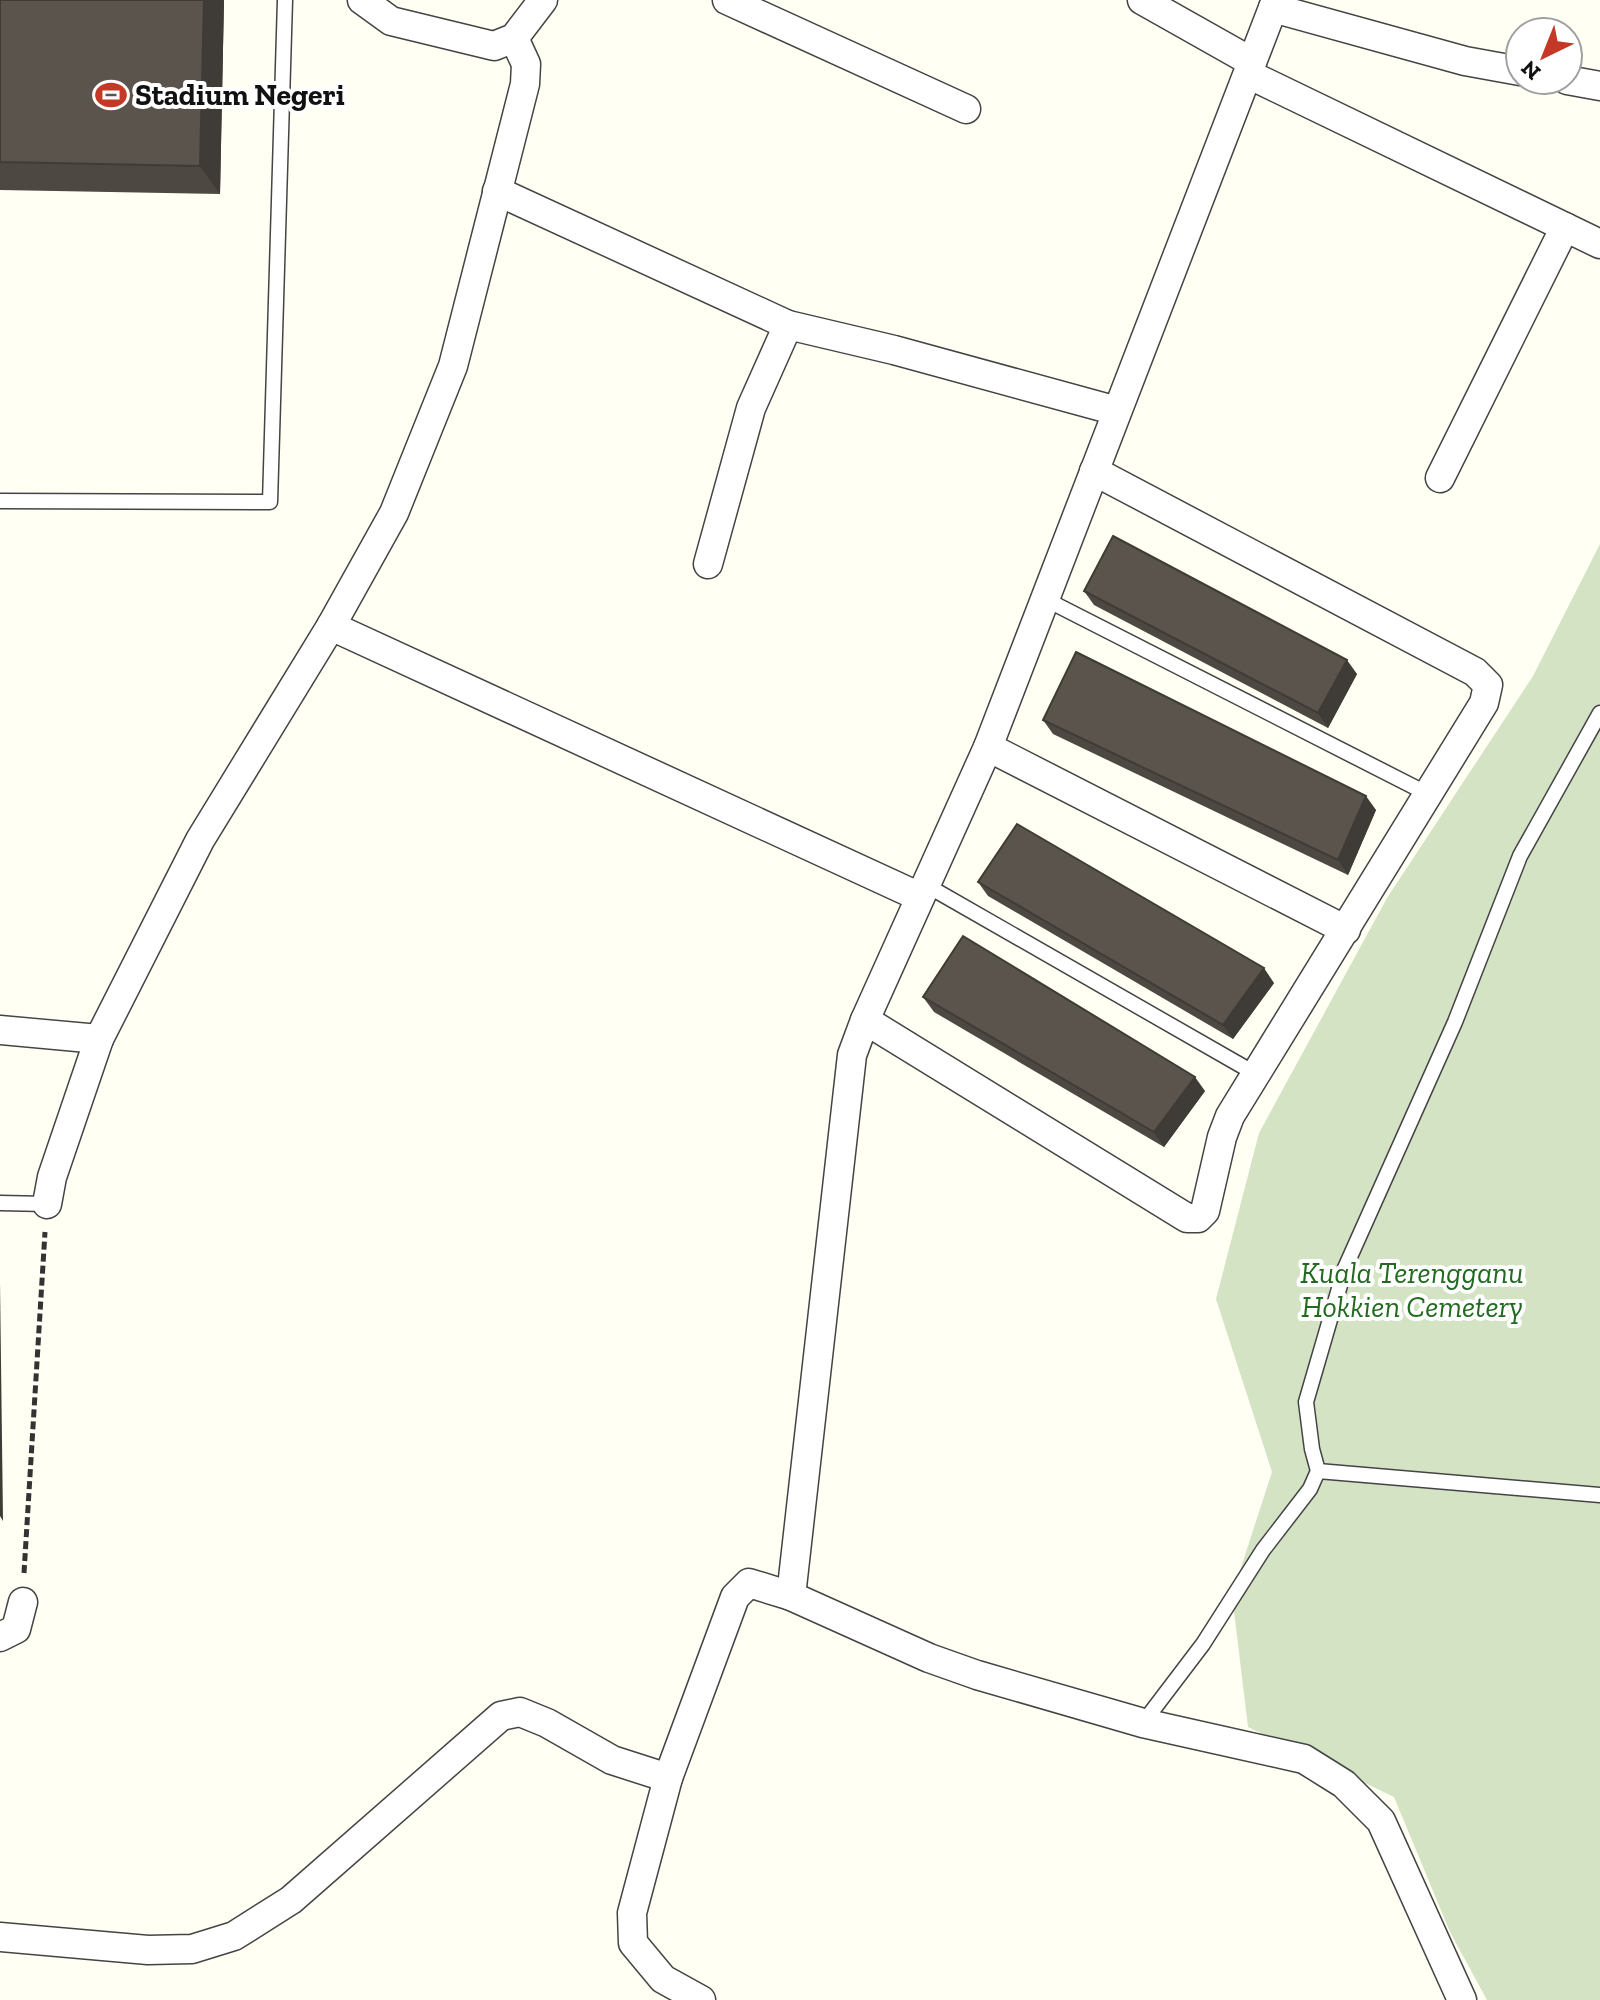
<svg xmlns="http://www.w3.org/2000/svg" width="1600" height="2000" viewBox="0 0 1600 2000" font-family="'Zilla Slab',serif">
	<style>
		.cemetery { fill: #d4e3c4 }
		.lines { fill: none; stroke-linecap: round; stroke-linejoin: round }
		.service-casing { stroke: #444; stroke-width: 17 }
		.minor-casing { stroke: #444; stroke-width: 31 }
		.path { stroke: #333; stroke-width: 5; stroke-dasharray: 8 4; stroke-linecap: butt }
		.service { stroke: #fff; stroke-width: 14 }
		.minor { stroke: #fff; stroke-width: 28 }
		.wall { fill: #4d4842 }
		.shaded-wall { fill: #3f3b36 }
		.building { fill: #5a544d; stroke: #3f3b36; stroke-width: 2 }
		.labels { text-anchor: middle; stroke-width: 8; stroke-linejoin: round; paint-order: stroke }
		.poi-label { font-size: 30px; font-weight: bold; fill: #111; stroke: #fff; text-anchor: start }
		.park-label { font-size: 30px; font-style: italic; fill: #226a1f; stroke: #fff }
	</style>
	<rect width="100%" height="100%" fill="#fffff4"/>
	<!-- cemetery -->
	<path class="cemetery" d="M1600 544V2000H1487L1450 1932 1394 1797 1248 1727 1232 1595 1272 1472 1216 1299 1259 1133 1387 898 1533 676Z"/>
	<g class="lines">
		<defs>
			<g id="service">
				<path d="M0 501 270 502 285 0"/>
				<path d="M1045 599 1428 794"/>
				<path d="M926 885 1256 1074"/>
				<path d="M0 1203 47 1204"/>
				<path d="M1318 1471 1600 1495"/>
				<path d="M1143 1723 1203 1644 1263 1550 1310 1489 1318 1471 1312 1449 1306 1402 1345 1268 1455 1022 1520 856 1600 713"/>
			</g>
			<g id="minor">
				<path d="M362 0 391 21 494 46 514 38 543 0"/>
				<path d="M727 0 966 109"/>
				<path d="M1142 0 1252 62"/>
				<path d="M1273 8 1465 61 1520 71"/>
				<path d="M1248 74 1600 244"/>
				<path d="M1567 80 1600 86"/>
				<path d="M497 191 788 325 894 350 1117 411"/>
				<path d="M1440 478 1565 227"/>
				<path d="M708 564 751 408 788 325"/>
				<path d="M331 626 920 897"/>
				<path d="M988 747 1346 930"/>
				<path d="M865 1020 1187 1218H1198L1205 1211 1222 1137 1230 1116 1484 703 1488 685 1475 672 1094 471"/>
				<path d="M0 1030 99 1039"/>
				<path d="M47 1204 52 1177 99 1039 200 840 331 626 394 513 453 366 525 84 526 64 514 38"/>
				<path d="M791 1596 852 1055 865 1020 988 747 1276 0"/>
				<path d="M0 1637 16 1629 23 1602"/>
				<path d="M0 1937 148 1950 192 1949 234 1936 291 1900 501 1716 520 1712 547 1723 612 1760 668 1778"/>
				<path d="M701 2000 663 1979 633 1943 632 1913 668 1778 735 1597 749 1583 791 1596 929 1658 977 1675 1143 1723 1304 1759 1344 1784 1381 1821 1462 2000"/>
			</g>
		</defs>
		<!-- service casing -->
		<use href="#service" class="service-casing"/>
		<!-- minor casing -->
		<use href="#minor" class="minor-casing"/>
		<!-- path -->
		<path class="path" d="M24 1573 45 1232"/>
		<!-- service -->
		<use href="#service" class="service"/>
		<!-- minor -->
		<use href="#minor" class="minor"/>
	</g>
	<!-- wall -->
	<g class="wall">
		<path d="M0 0H224L220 194 0 190Z"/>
		<path d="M1084 591 1357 674 1328 728 1094 605Z"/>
		<path d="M1043 720 1376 810 1348 875 1053 734Z"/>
		<path d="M978 882 1274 983 1233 1039 988 896Z"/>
		<path d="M923 997 1205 1091 1164 1147 934 1012Z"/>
	</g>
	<!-- shaded-wall -->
	<g class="shaded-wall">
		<path d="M204 0H224L220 194 200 166Z"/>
		<path d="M1347 660 1357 674 1328 728 1318 713Z"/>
		<path d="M1366 796 1376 810 1348 875 1338 860Z"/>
		<path d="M1264 968 1274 983 1233 1039 1223 1025Z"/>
		<path d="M1195 1077 1205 1091 1164 1147 1154 1132Z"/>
		<path d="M0 1283 3 1521 0 1516Z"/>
	</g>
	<!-- building -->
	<g class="building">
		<path d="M0 0H204L200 166 0 162Z"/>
		<path d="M1113 536 1347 660 1318 713 1084 591Z"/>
		<path d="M1076 652 1366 796 1338 860 1043 720Z"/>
		<path d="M1017 824 1264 968 1223 1025 978 882Z"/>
		<path d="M963 936 1195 1077 1154 1132 923 997Z"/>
	</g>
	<!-- icons -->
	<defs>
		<symbol id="stadium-bare" viewBox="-9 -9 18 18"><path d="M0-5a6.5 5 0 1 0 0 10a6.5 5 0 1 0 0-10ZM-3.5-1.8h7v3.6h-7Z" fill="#c33926" stroke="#fff" stroke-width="2.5" paint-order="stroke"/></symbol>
	</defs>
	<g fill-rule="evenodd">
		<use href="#stadium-bare" x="89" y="73" width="44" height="44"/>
	</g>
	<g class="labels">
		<!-- poi labels -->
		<g class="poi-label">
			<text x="135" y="105">Stadium Negeri</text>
		</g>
		<!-- park labels -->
		<g class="park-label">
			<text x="1412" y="1283">Kuala Terengganu<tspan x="1412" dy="34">Hokkien Cemetery</tspan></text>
		</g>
	</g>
	<!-- north arrow -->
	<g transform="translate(1544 56) rotate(223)"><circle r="38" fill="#ffffff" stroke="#a0a0a0" stroke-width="2"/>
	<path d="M0-6L14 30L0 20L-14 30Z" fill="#c33926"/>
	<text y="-12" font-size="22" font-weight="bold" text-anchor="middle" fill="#111111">N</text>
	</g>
</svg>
